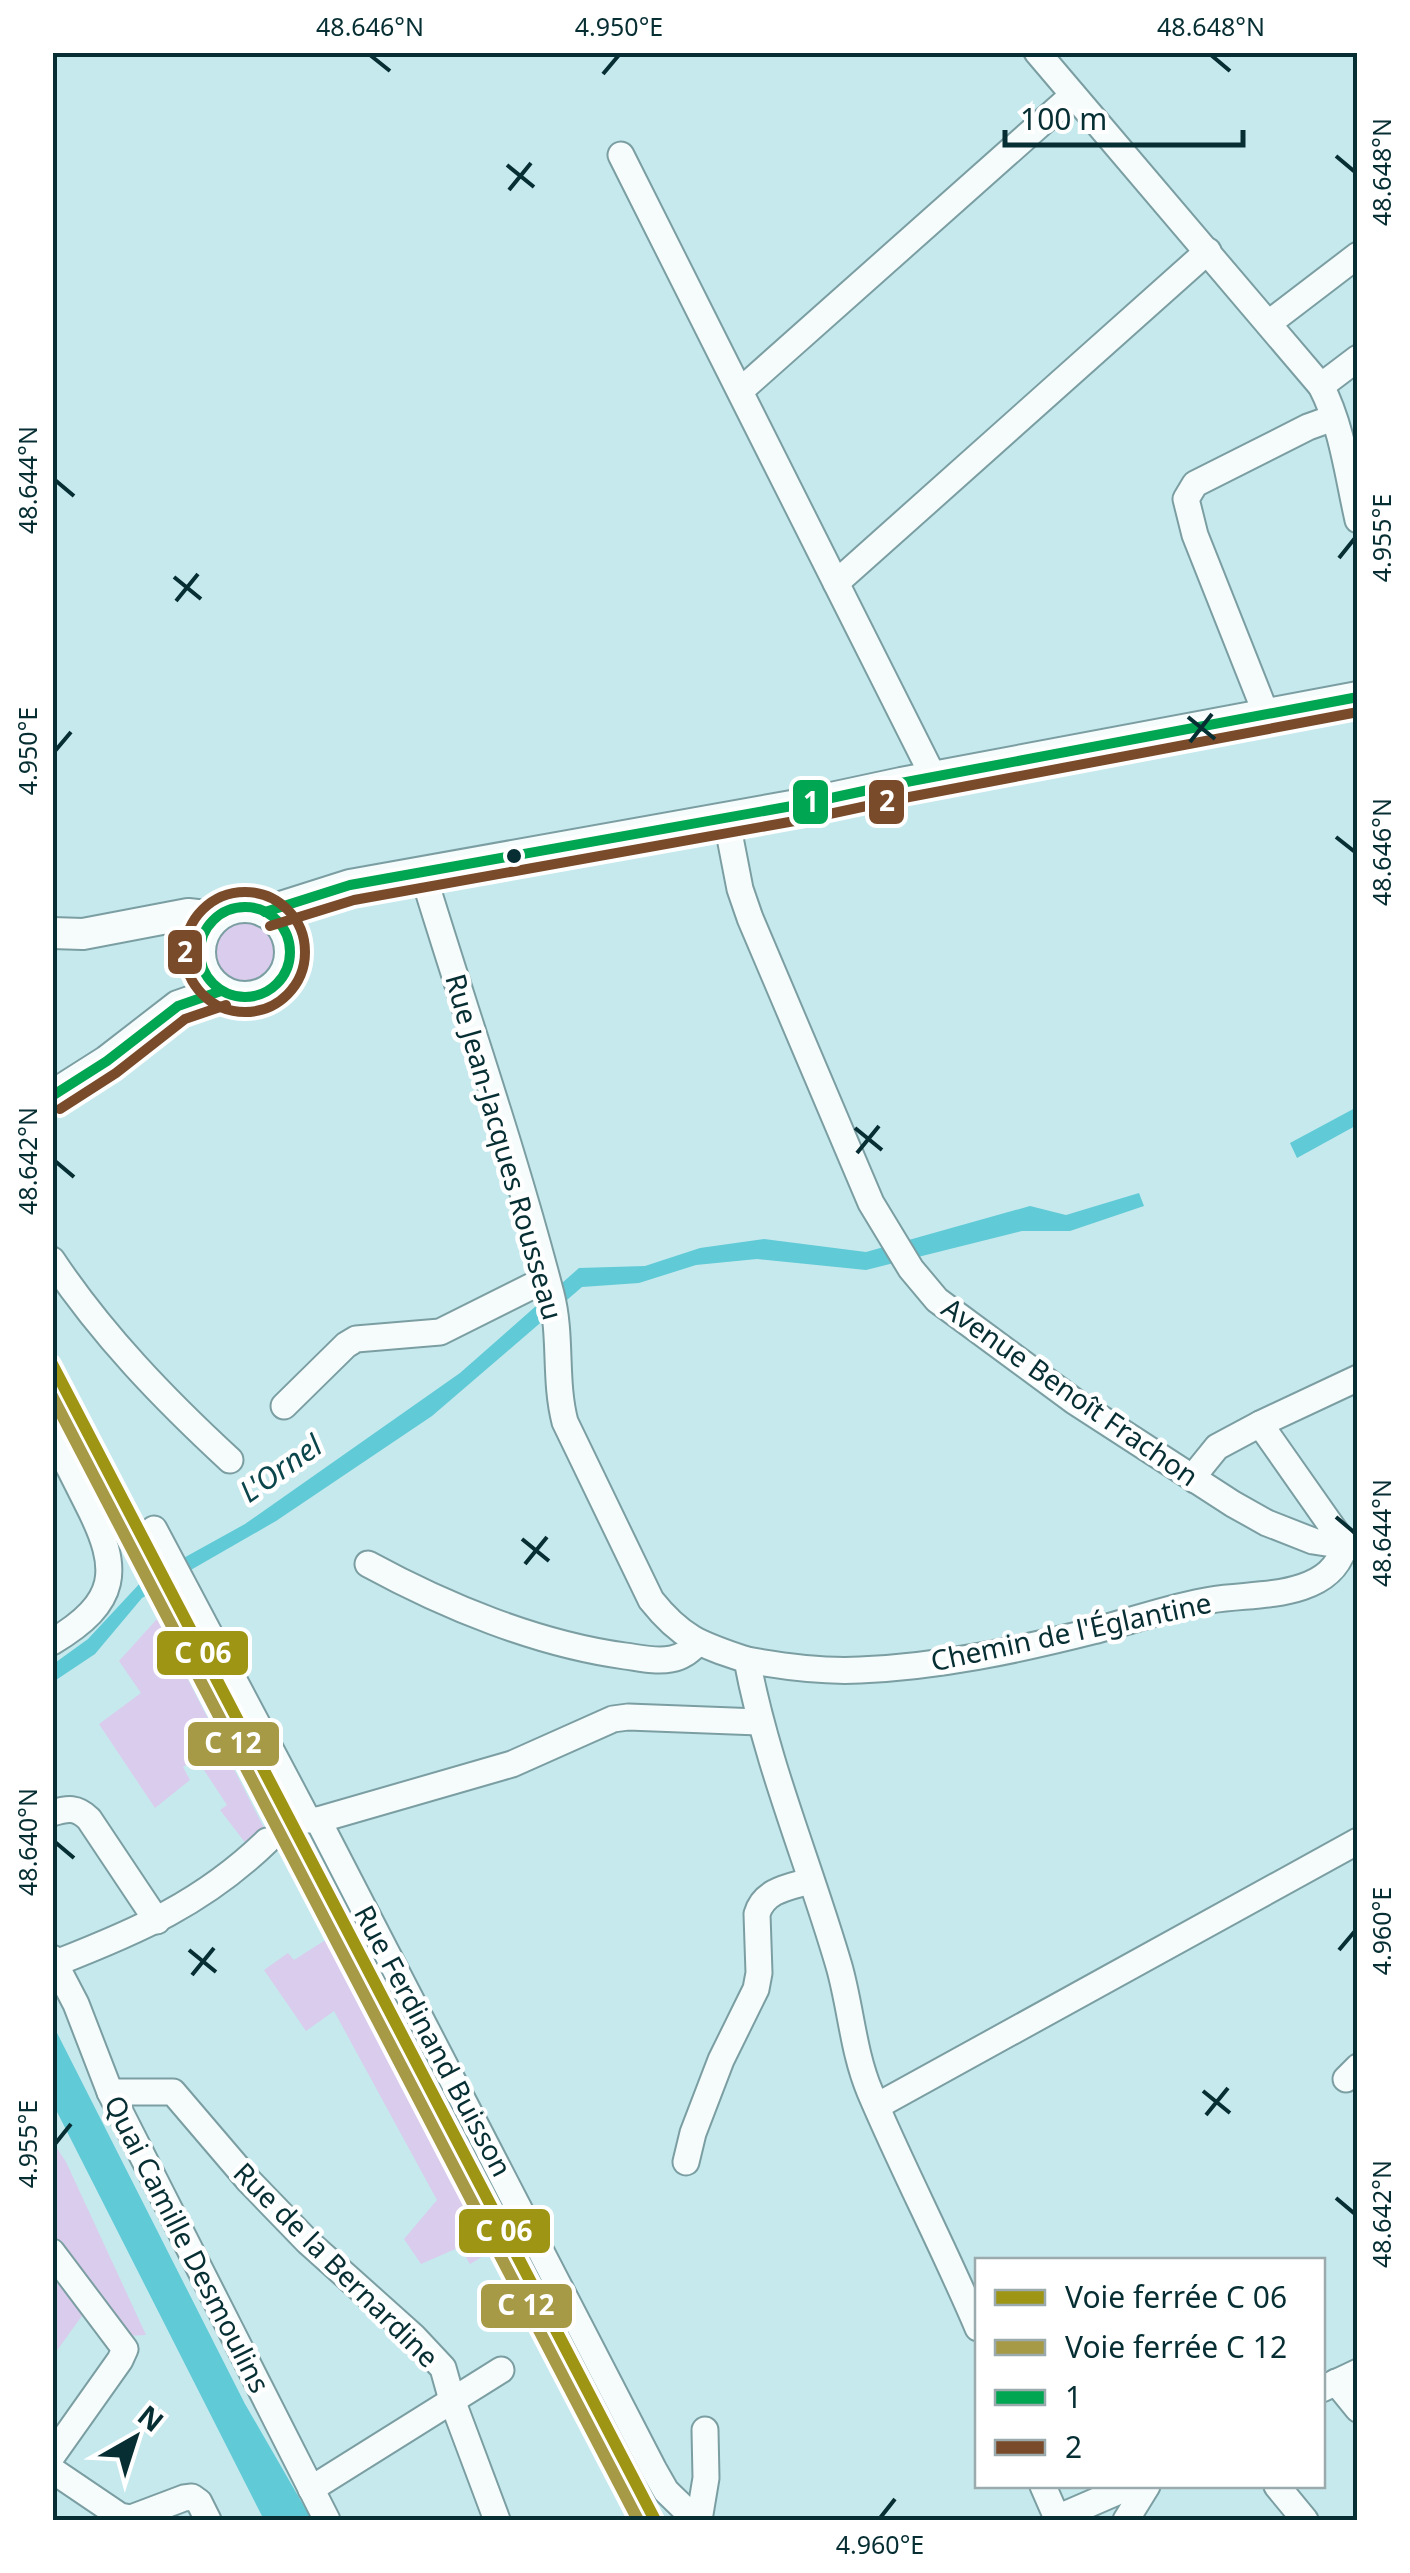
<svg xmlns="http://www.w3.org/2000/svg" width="1410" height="2573" viewBox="0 0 1410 2573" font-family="'Noto Sans',sans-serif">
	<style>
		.green { fill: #daccec }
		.water { fill: #60cad6 }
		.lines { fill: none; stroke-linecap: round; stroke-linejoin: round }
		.minor-casing { stroke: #7b9ea2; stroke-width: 29 }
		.major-casing { stroke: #7b9ea2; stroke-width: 34 }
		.minor { stroke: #f6fcfc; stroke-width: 25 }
		.major { stroke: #f6fcfc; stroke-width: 30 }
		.bus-1-casing { stroke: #fff; stroke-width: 18 }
		.bus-2-casing { stroke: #fff; stroke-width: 18 }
		.bus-1 { stroke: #00a651; stroke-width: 10 }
		.bus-2 { stroke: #7a4b2a; stroke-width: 10 }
		.rail-1-casing { stroke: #fff; stroke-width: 20 }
		.rail-2-casing { stroke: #fff; stroke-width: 20 }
		.rail-1 { stroke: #9f9515; stroke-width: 12 }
		.rail-2 { stroke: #a79a47; stroke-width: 12 }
		.ticks { fill: none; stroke: #062e33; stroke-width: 4 }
		.bus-dot { fill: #062e33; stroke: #fff; stroke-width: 4 }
		.labels { text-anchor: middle; stroke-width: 9; stroke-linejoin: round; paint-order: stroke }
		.street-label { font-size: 28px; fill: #062e33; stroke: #fff }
		.water-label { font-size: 30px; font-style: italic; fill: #0c464d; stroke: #fff }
		.line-badge { stroke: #fff; stroke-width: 4 }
		.badge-label { font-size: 28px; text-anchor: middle; font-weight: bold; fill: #fff }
		.neatline { fill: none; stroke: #062e33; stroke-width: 4 }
		.ticks-label { font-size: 25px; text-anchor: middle; fill: #062e33 }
	</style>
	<rect width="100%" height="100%" fill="#c6e9ee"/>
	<!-- green -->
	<g class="green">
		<circle cx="245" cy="950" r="34"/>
		<path d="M157 1619 265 1830 247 1845 220 1810 227 1805 196 1758 183 1767 190 1780 155 1808 99 1724 141 1693 119 1661Z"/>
		<path d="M327 1939 492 2251 470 2264 460 2247 421 2264 404 2239 437 2200 334 2011 306 2031 264 1970 288 1953 294 1960Z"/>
		<path d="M52 2141 66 2162 146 2335 125 2336 53 2242Z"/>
		<path d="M52 2272 84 2313 53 2356H52Z"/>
	</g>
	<!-- water -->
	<g class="water">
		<path d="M1357 1107V1125L1297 1158 1290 1143Z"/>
		<path d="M1139 1193 1144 1206 1070 1231H1022L866 1270 757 1259 696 1265 639 1283 582 1287 432 1416 276 1521 142 1598 95 1654 53 1682 52 1665 88 1639 142 1581 245 1524 460 1373 579 1268 645 1266 700 1248 764 1239 866 1252 1030 1206 1066 1215Z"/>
		<path d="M52 2023 245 2404 312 2520H264L53 2104Z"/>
	</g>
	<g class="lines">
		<defs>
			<g id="minor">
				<path d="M1037 52 1321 386C1342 426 1348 476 1358 520"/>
				<path d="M621 155 933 776"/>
				<path d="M1269 323 1358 255"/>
				<path d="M1321 386 1358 358"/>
				<path d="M740 391 1073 95"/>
				<path d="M836 583 1208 251"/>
				<path d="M1266 714 1195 535 1186 499 1195 484 1308 427 1333 418"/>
				<path d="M726 817 740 889 750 918 871 1203 911 1269 937 1300 1074 1401 1233 1504 1267 1523 1313 1541 1358 1548"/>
				<path d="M422 871C465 1012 514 1151 551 1294 562 1336 554 1380 565 1422L651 1600C682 1639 702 1645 747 1660 767 1766 809 1863 839 1966 851 2008 853 2052 870 2092 904 2172 944 2248 978 2328"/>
				<path d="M52 1260C102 1335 164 1399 230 1460"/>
				<path d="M284 1406 346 1345 356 1339 440 1332 546 1279"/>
				<path d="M1260 1424 1347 1548"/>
				<path d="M52 1434C64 1457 76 1481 88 1505 121 1570 119 1602 52 1642"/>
				<path d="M1195 1480 1200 1468 1217 1447 1260 1424 1358 1378"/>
				<path d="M154 1529 308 1820H318L512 1764 613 1719 628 1717 759 1722"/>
				<path d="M368 1564C445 1606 537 1644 625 1656 640 1658 656 1662 671 1659 683 1657 689 1651 698 1643"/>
				<path d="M747 1660C785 1667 822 1672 860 1670 938 1667 1018 1650 1093 1631 1132 1621 1172 1606 1211 1600 1241 1595 1272 1597 1302 1587 1323 1580 1337 1569 1344 1548"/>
				<path d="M52 1813C68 1808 77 1807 89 1819L157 1921"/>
				<path d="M318 1820 654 2470 666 2491 696 2520"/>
				<path d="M52 1958 76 2004 110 2092 327 2520"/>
				<path d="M56 1963C138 1931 203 1903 267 1841"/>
				<path d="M1346 2079 1358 2067"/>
				<path d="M110 2092H173L249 2181 308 2242 413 2336 443 2368 452 2400 497 2520"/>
				<path d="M877 2106 1358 1841"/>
				<path d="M686 2162 693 2133 721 2060 756 1989 759 1973 757 1914C764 1890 789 1887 810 1881"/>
				<path d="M52 2252 125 2349 120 2360 52 2456"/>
				<path d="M1336 2382 1358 2409"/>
				<path d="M1322 2389 1358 2372"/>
				<path d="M52 2470 120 2516 131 2518 184 2498 192 2497 199 2502 208 2520"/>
				<path d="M1043 2486 1057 2518 1131 2486"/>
				<path d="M1277 2486 1305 2520"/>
				<path d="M311 2489 501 2370"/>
				<path d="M699 2520 706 2478 705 2430"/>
				<path d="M1126 2520 1147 2486"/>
			</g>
			<g id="major">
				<circle cx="245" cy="952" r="45"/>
				<path d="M265 912 350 885 803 804 901 783 1358 697"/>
				<path d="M52 933 83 934 188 914 216 917"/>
				<path d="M52 1096 107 1061 178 1006 221 991"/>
			</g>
		</defs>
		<!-- minor casing -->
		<use href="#minor" class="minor-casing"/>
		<!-- major casing -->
		<use href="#major" class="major-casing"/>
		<!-- minor -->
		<use href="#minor" class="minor"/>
		<!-- major -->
		<use href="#major" class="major"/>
		<defs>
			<g id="bus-1">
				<circle cx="245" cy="952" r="45"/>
				<path d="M265 912 350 885 803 804 901 783 1358 697"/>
				<path d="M52 1096 107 1061 178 1006 221 991"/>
			</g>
			<g id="bus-2">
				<circle cx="245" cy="952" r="60"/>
				<path d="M270 926 354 900 806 819 904 798 1358 712"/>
				<path d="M60 1109 116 1073 185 1019 226 1005"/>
			</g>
		</defs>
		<!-- bus-1 casing -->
		<use href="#bus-1" class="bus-1-casing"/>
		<!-- bus-2 casing -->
		<use href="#bus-2" class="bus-2-casing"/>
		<!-- bus-1 -->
		<use href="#bus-1" class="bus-1"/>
		<!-- bus-2 -->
		<use href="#bus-2" class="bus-2"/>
		<defs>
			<path id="rail-1" d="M52 1364 655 2520"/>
			<path id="rail-2" d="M52 1396 638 2520"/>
		</defs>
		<!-- rail-1 casing -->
		<use href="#rail-1" class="rail-1-casing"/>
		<!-- rail-2 casing -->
		<use href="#rail-2" class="rail-2-casing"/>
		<!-- rail-1 -->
		<use href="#rail-1" class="rail-1"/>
		<!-- rail-2 -->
		<use href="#rail-2" class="rail-2"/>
	</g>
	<!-- ticks -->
	<path class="ticks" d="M370 55 390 71M1211 55 1230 71M603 74 619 55M1336 156 1355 172M507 165 534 187M509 190 531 163M55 480 74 496M1339 558 1355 538M174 577 201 599M176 601 198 574M1188 717 1215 739M1190 742 1212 714M55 751 71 732M1336 837 1355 852M855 1128 882 1150M857 1153 879 1126M55 1161 74 1177M1336 1517 1355 1533M522 1539 549 1561M525 1564 547 1537M55 1842 74 1858M189 1950 216 1972M1339 1950 1355 1931M192 1975 214 1948M1203 2091 1230 2113M1206 2115 1228 2088M55 2144 71 2124M1336 2198 1355 2214M880 2518 895 2499"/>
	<!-- markers -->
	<circle class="bus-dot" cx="514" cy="856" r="9"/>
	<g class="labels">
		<!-- street labels -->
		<g class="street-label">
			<text transform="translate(504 1147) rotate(74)" y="10">Rue Jean-Jacques Rousseau</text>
			<text transform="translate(1070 1392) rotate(35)" y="10">Avenue Benoît Frachon</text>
			<text transform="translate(1071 1632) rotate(-12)" y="10">Chemin de l'Églantine</text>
			<text transform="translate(433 2041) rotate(62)" y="10">Rue Ferdinand Buisson</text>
			<text transform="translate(187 2244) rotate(63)" y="10">Quai Camille Desmoulins</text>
			<text transform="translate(336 2265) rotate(45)" y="10">Rue de la Bernardine</text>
		</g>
		<!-- water labels -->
		<g class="water-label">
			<text transform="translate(281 1469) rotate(-35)" y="10">L'Ornel</text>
		</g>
	</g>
	<g class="line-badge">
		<rect x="867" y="778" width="39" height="48" rx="10" fill="#7a4b2a"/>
		<rect x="791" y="778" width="39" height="48" rx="10" fill="#00a651"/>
		<rect x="166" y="928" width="38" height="48" rx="10" fill="#7a4b2a"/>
		<rect x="155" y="1629" width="95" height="48" rx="10" fill="#9f9515"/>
		<rect x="186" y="1720" width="95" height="48" rx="10" fill="#a79a47"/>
		<rect x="457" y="2207" width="95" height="48" rx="10" fill="#9f9515"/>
		<rect x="479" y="2282" width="95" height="48" rx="10" fill="#a79a47"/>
	</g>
	<g class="badge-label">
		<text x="887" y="811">2</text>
		<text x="811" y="812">1</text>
		<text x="185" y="962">2</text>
		<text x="203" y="1663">C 06</text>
		<text x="233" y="1753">C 12</text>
		<text x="504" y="2241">C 06</text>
		<text x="526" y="2315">C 12</text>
	</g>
	<!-- border -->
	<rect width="1410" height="2573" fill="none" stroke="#ffffff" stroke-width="110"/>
	<!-- legend -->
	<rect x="975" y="2258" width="350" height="230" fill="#ffffff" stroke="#9babad" stroke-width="2.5"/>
	<rect x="995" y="2290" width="50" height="15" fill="#9f9515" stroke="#9babad" stroke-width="2.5"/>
	<text x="1065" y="2308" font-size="30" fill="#062e33">Voie ferrée C 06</text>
	<rect x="995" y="2340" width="50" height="15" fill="#a79a47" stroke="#9babad" stroke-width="2.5"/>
	<text x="1065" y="2358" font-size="30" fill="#062e33">Voie ferrée C 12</text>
	<rect x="995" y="2390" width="50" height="15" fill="#00a651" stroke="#9babad" stroke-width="2.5"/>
	<text x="1065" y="2408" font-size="30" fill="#062e33">1</text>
	<rect x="995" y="2440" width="50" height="15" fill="#7a4b2a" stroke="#9babad" stroke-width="2.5"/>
	<text x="1065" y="2458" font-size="30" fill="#062e33">2</text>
	<!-- north arrow -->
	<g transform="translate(135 2438) rotate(39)" stroke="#ffffff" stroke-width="8" paint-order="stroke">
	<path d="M0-8L18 38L0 25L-18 38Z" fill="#062e33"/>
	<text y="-15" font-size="28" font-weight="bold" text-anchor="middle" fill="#062e33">N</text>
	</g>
	<!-- scale -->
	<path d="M1005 130v15h238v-15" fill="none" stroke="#062e33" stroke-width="5"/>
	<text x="1020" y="130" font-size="30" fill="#062e33" stroke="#ffffff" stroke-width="8" paint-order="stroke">100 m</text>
	<rect x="55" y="55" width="1300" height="2463" class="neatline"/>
	<g class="ticks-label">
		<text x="370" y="36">48.646°N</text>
		<text x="619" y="36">4.950°E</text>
		<text x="1211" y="36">48.648°N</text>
		<text transform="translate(1382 172) rotate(-90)" y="9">48.648°N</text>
		<text transform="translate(28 480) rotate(-90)" y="9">48.644°N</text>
		<text transform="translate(1382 538) rotate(-90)" y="9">4.955°E</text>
		<text transform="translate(28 751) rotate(-90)" y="9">4.950°E</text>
		<text transform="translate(1382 852) rotate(-90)" y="9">48.646°N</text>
		<text transform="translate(28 1161) rotate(-90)" y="9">48.642°N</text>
		<text transform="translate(1382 1533) rotate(-90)" y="9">48.644°N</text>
		<text transform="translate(28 1842) rotate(-90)" y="9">48.640°N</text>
		<text transform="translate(1382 1931) rotate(-90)" y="9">4.960°E</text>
		<text transform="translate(28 2144) rotate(-90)" y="9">4.955°E</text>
		<text transform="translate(1382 2214) rotate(-90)" y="9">48.642°N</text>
		<text x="880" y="2554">4.960°E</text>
	</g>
</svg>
